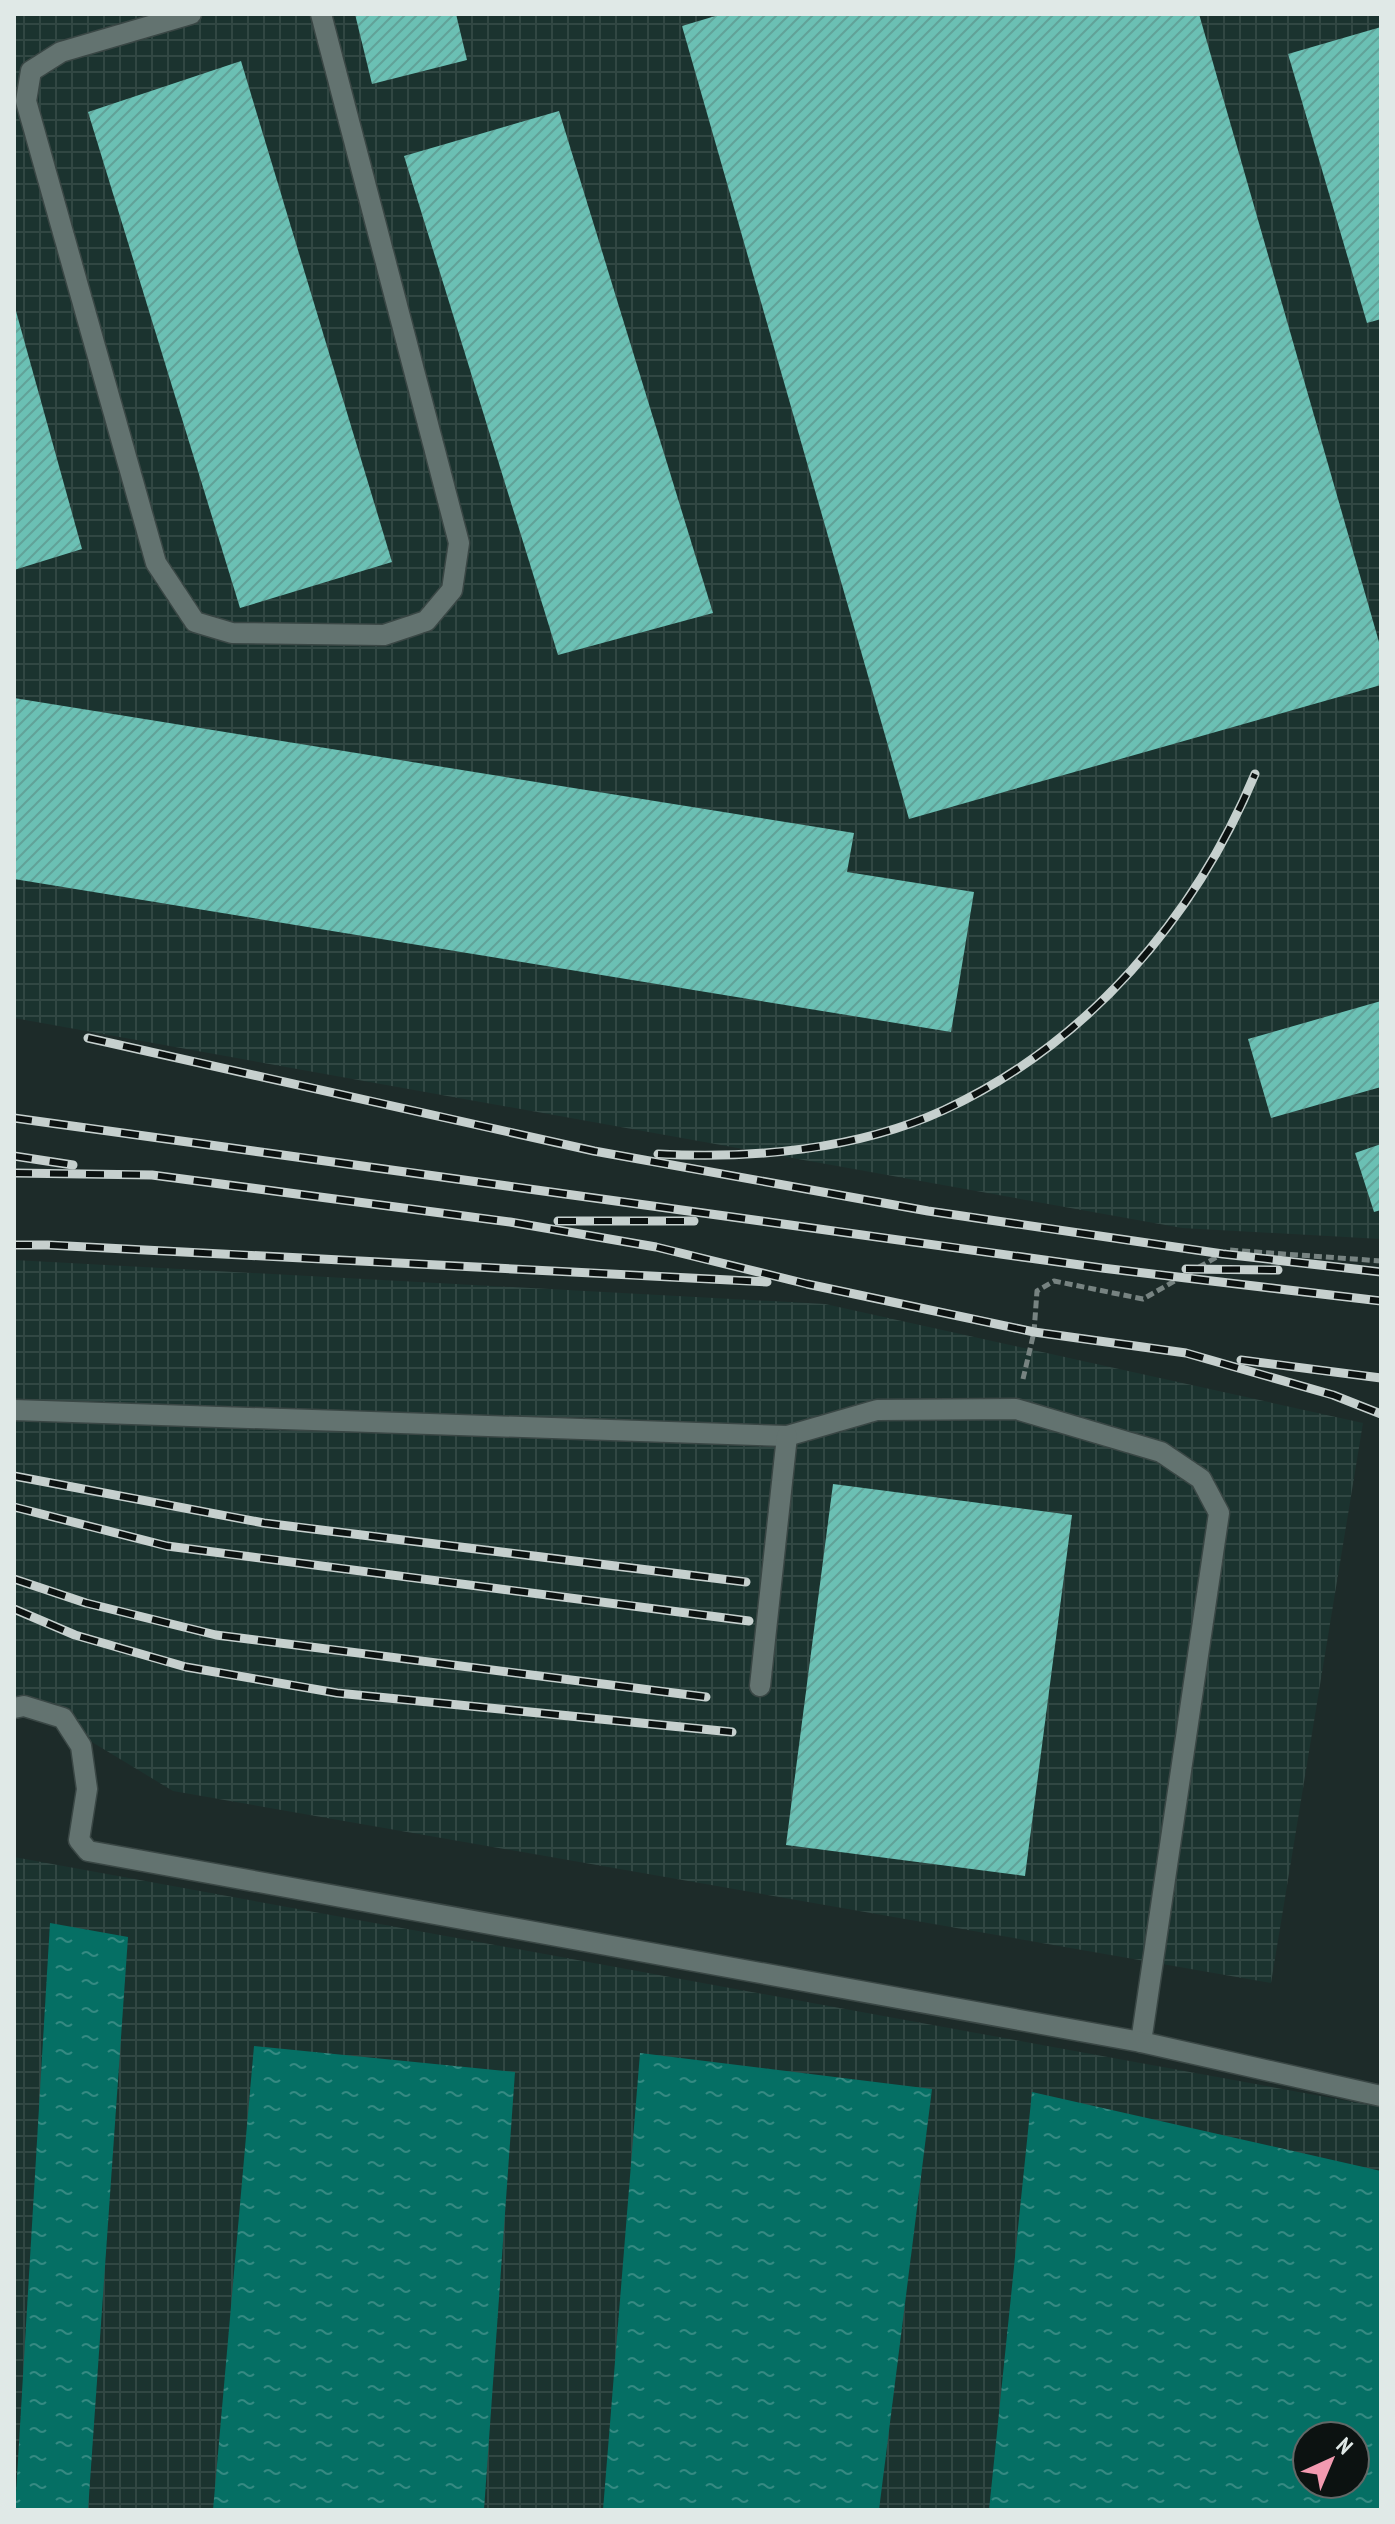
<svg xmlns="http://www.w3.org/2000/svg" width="1395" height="2524" viewBox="0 0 1395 2524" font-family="'PT Sans Narrow',sans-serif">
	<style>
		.industrial { fill: url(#industrial-grid); fill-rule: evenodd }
		.water { fill: url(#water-ripples); fill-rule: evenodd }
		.building { fill: url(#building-hatch) }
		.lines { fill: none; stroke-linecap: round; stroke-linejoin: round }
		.service-casing { stroke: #3a4745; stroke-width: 23 }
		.path { stroke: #778381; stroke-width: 5; stroke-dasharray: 8 4; stroke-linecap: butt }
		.service { stroke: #637370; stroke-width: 20 }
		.rail-casing { stroke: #c6d0ce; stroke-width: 9 }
		.rail { stroke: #0c1211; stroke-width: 6; stroke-dasharray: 18; stroke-linecap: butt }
	</style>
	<defs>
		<pattern id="industrial-grid" width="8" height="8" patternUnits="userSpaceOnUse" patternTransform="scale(2)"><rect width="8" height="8" fill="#1b332f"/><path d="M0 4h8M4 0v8" fill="none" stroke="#314743"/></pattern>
		<pattern id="water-ripples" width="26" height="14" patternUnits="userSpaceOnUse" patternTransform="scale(2)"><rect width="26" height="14" fill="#056f64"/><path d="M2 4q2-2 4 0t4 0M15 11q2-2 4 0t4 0" fill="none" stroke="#358a82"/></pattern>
		<pattern id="building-hatch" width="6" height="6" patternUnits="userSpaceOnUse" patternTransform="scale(2)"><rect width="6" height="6" fill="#6bc0b4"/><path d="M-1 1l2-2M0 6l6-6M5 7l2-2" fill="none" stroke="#61a298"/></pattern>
	</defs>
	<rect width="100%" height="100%" fill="#1d2b29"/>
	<!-- industrial -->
	<g class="industrial">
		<path d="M14 14H1381V1239L1182 1228 14 1018Z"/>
		<path d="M14 1260 825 1304 1363 1423 1271 1983 173 1791 14 1695Z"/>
		<path d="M14 1857 1381 2107V2510H14ZM1307 2436H1355V2484H1307Z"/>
	</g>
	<!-- water -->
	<g class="water">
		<path d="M50 1923 128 1937 88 2510H15Z"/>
		<path d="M254 2046 515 2072 484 2510H213Z"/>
		<path d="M640 2053 932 2089 879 2510H603Z"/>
		<path d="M1032 2092 1381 2171V2510H989ZM1307 2436H1355V2484H1307Z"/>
	</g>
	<!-- building -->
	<g class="building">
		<path d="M355 14H456L467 60 372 84Z"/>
		<path d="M722 14H1199L1381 649V685L909 819 682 26Z"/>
		<path d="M1381 27V319L1367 323 1288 54Z"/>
		<path d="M241 61 392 562 240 608 88 112Z"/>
		<path d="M559 111 713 613 558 655 404 156Z"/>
		<path d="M14 304 82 549 14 570Z"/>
		<path d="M14 698 854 833 847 872 974 892 951 1032 14 879Z"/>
		<path d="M1381 1001V1087L1271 1118 1248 1039Z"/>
		<path d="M1381 1144V1210L1374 1212 1355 1153Z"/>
		<path d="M833 1484 1072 1515 1025 1876 786 1845Z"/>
	</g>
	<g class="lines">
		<defs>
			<g id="service">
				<path d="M191 14 61 52 31 71 26 101 156 563 195 622 232 633 384 635 426 621 452 590 459 543 321 14"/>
				<path d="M14 1410 787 1436 877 1410 1016 1409 1161 1452 1201 1479 1219 1513 1141 2042"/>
				<path d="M760 1686 787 1436"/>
				<path d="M14 1708 24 1706 63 1718 81 1746 87 1789 79 1840 88 1851 1141 2042 1381 2096"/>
			</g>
		</defs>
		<!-- service casing -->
		<use href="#service" class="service-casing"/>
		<!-- path -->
		<path class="path" d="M1023 1379 1034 1332 1037 1291 1054 1281 1143 1299 1229 1250 1381 1261"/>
		<!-- service -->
		<use href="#service" class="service"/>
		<defs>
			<g id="rail">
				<path d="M88 1038 594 1151 928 1211 1223 1254 1381 1272"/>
				<path d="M14 1118 1102 1268 1381 1301"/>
				<path d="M658 1154C752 1159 857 1150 944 1110 1087 1044 1195 918 1255 774"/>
				<path d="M14 1156 73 1165"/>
				<path d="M14 1173 152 1175 510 1222 656 1247 807 1284 1034 1332 1186 1353 1333 1395 1381 1414"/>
				<path d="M558 1221H694"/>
				<path d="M14 1245H48L767 1282"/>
				<path d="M1186 1269 1278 1270"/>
				<path d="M1241 1360 1381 1378"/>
				<path d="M14 1476 264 1523 746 1582"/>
				<path d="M14 1507 167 1546 749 1621"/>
				<path d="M14 1579 86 1603 216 1635 706 1697"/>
				<path d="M14 1609 75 1635 186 1667 337 1693 732 1732"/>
			</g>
		</defs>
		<!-- rail casing -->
		<use href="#rail" class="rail-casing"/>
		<!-- rail -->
		<use href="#rail" class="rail"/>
	</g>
	<!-- border -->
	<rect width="1395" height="2524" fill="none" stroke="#e0e9e7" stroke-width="32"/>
	<!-- north arrow -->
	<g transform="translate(1331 2460) rotate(44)"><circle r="38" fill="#0c1211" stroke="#616867" stroke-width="2"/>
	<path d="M0-6L14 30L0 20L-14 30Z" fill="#f29ab0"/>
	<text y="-12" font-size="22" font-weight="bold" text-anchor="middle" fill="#e0e9e7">N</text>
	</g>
</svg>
